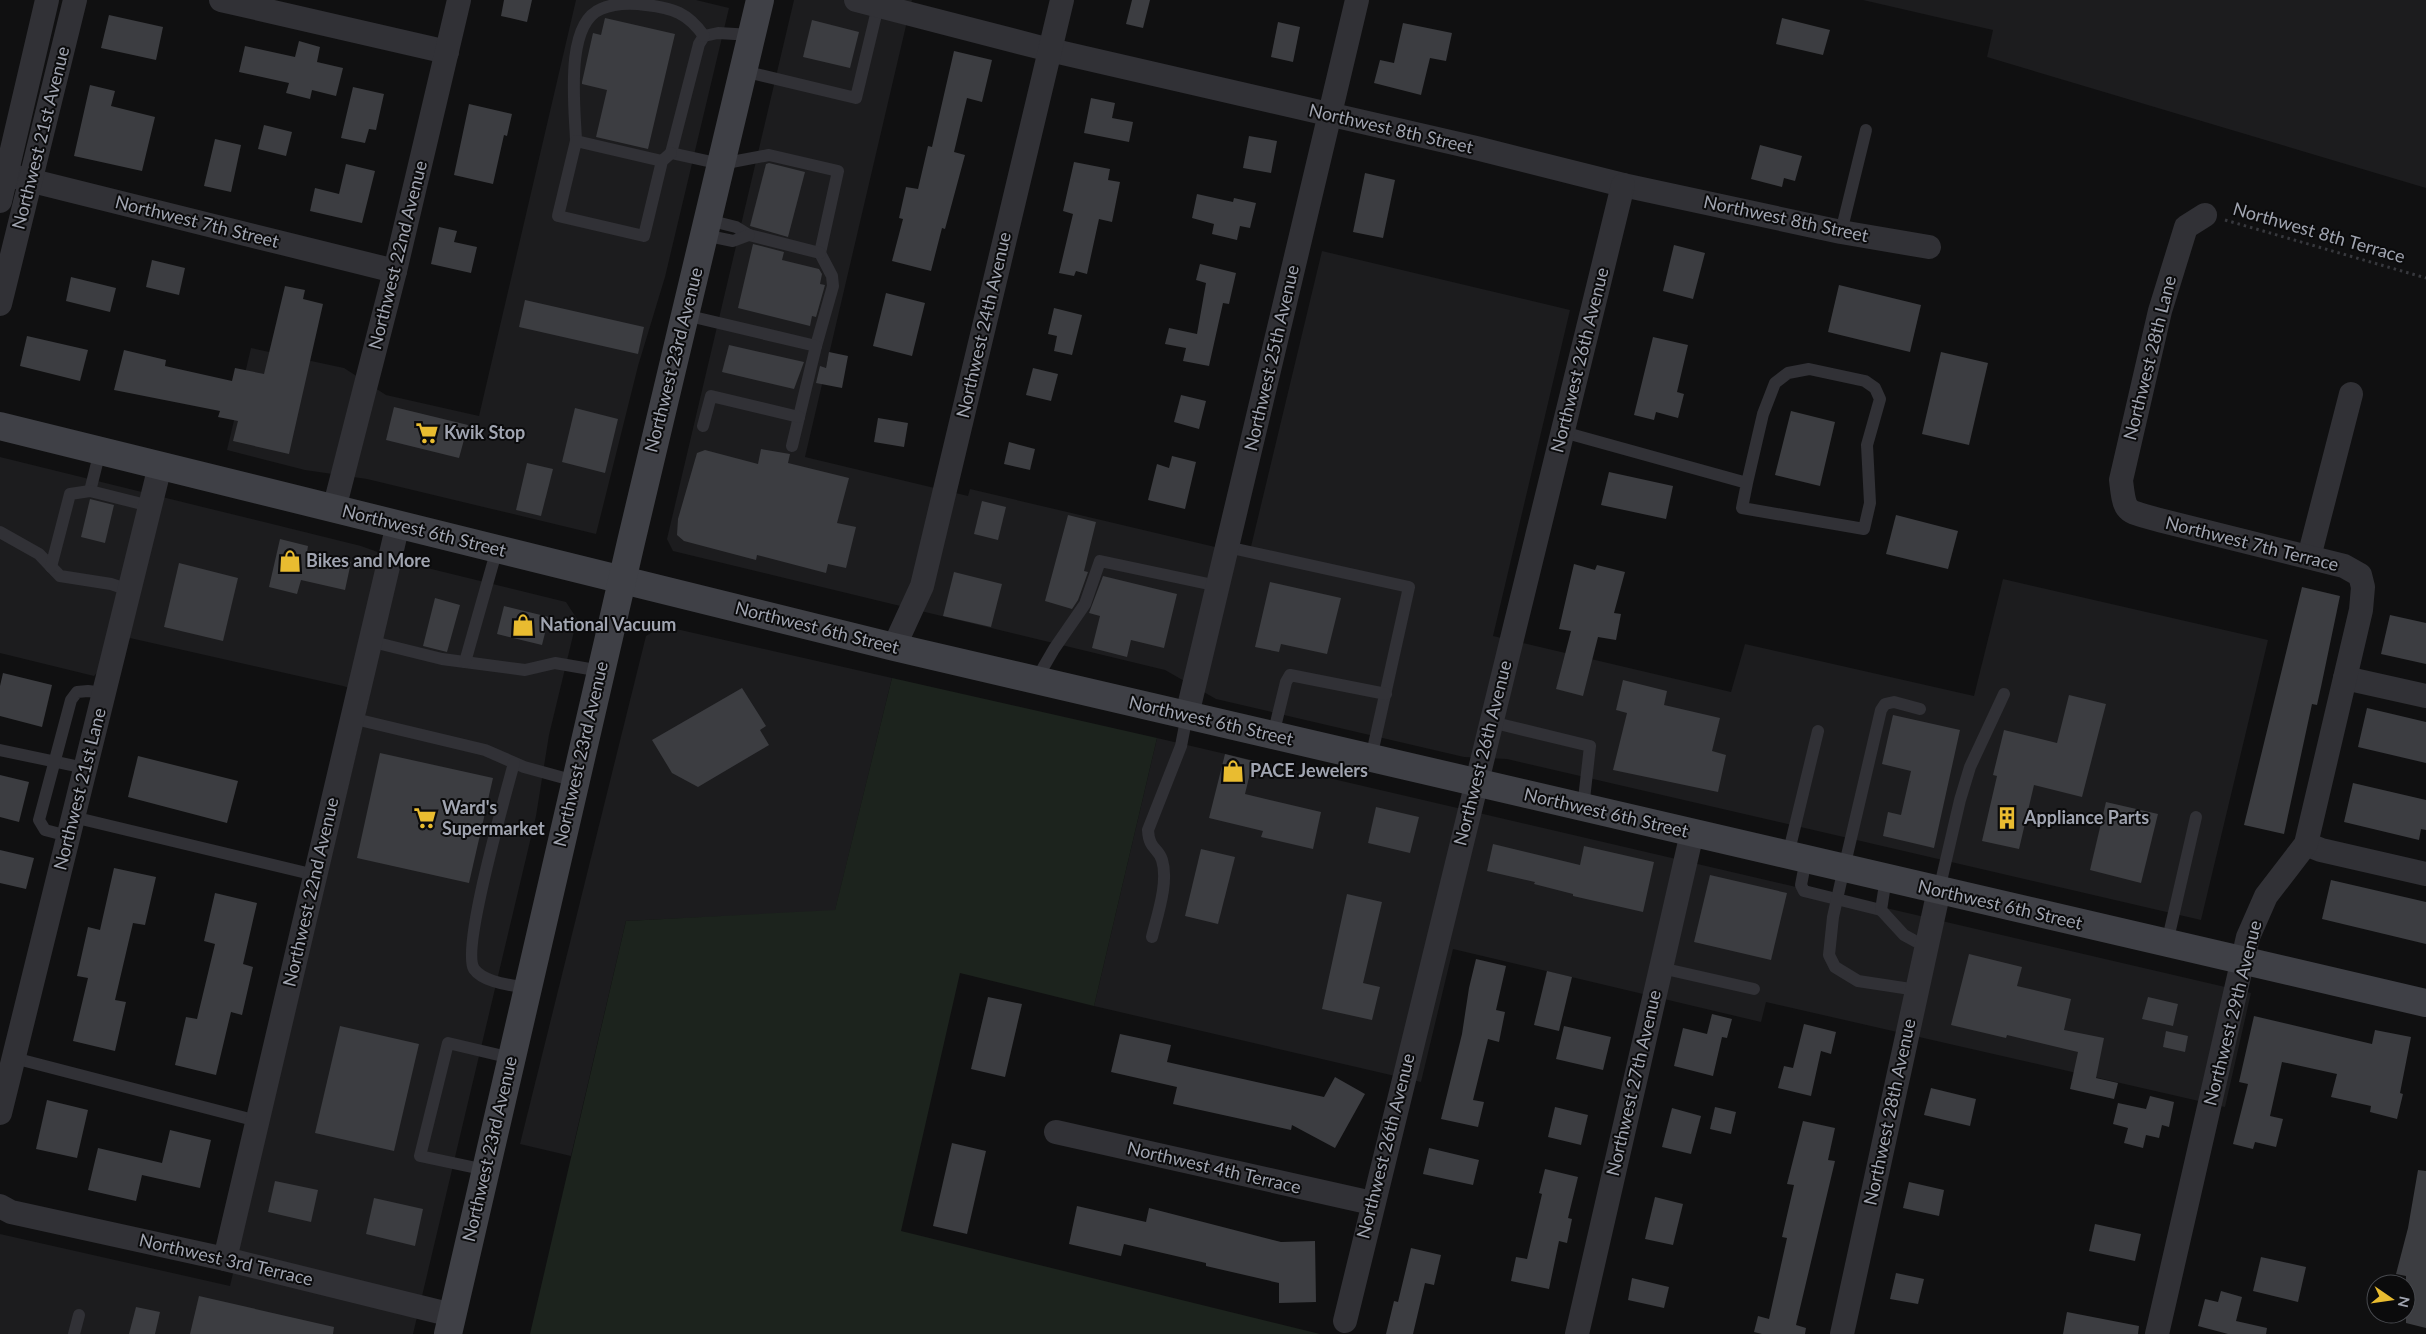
<svg xmlns="http://www.w3.org/2000/svg" width="2426" height="1334" viewBox="0 0 2426 1334" font-family="Lato,sans-serif">
	<style>
		.built { fill: #1c1c1e }
		.green { fill: #1c231d }
		.building { fill: #3c3d41 }
		.lines { fill: none; stroke-linecap: round; stroke-linejoin: round }
		.path { stroke: #37383d; stroke-width: 3; stroke-dasharray: 2.5 4; stroke-linecap: butt }
		.lane { stroke: #313136; stroke-width: 12 }
		.street { stroke: #313136; stroke-width: 24 }
		.secondary { stroke: #3f4046; stroke-width: 28 }
		.labels { text-anchor: middle; stroke-width: 4; stroke-linejoin: round; paint-order: stroke }
		.street-label { font-size: 18px; fill: #a1a5b1; stroke: #0b0b0c }
		.poi-label { font-size: 18px; font-weight: bold; fill: #a1a5b1; stroke: #0b0b0c; text-anchor: start }
	</style>
	<rect width="100%" height="100%" fill="#101011"/>
	<!-- built -->
	<g class="built">
		<path d="M576 0H696L729 8 665 277 638 366 596 534 367 479 305 470 227 450 251 348 344 368 386 395 479 416Z"/>
		<path d="M794 0H912L805 457 968 496 970 489 1249 555 1322 251 1570 310 1493 636 1731 692 1745 644 1974 696 2003 579 2268 640 2201 920 1507 759 1464 757 1216 699 1165 670 673 551 667 539Z"/>
		<path d="M1863 0H2426V188L1987 57 1993 30Z"/>
		<path d="M0 457 361 546 411 564 566 602 577 619 549 735 536 816 413 1334H0V1234L230 1286 370 694 343 686 130 638 94 676 0 653Z"/>
		<path d="M663 626 892 678 835 911 626 921 571 1156 520 1144 646 636Z"/>
		<path d="M1157 738 2251 993 2225 1107 1766 1002 1761 1022 1453 949 1421 1082 1094 1006Z"/>
	</g>
	<!-- green -->
	<path class="green" d="M892 678 1157 738 1094 1006 960 973 901 1231 1320 1334H530L626 921 835 910Z"/>
	<!-- building -->
	<g class="building">
		<path d="M504 0H532L527 22 501 16Z"/>
		<path d="M1132 0H1150L1143 28 1126 24Z"/>
		<path d="M109 15 163 27 156 60 101 48Z"/>
		<path d="M605 18 675 34 648 149 596 137 607 90 582 84V82L593 33 601 35Z"/>
		<path d="M1782 18 1830 30 1823 55 1776 44Z"/>
		<path d="M812 20 859 32 850 68 803 57Z"/>
		<path d="M1278 22 1300 27 1293 62 1271 57Z"/>
		<path d="M1403 23 1452 33 1446 61 1430 58 1421 95 1374 83 1380 60 1394 63Z"/>
		<path d="M299 41 320 47 317 62 343 68 336 96 312 90 310 99 286 93 289 83 239 72 245 46 295 57Z"/>
		<path d="M954 51 992 60 982 102 967 98 954 152 965 155 945 229 942 228 931 271 892 261 903 219 899 218 906 187 918 189 928 146 932 147Z"/>
		<path d="M90 85 115 91 111 106 155 117 142 171 74 156Z"/>
		<path d="M353 87 384 94 376 130 369 129 365 143 341 138Z"/>
		<path d="M1091 98 1115 103 1112 118 1133 122 1129 142 1084 133Z"/>
		<path d="M469 104 512 114 507 136 504 135 493 184 454 175Z"/>
		<path d="M264 125 292 132 286 156 258 149Z"/>
		<path d="M1249 136 1277 141 1271 173 1243 168Z"/>
		<path d="M215 139 241 145 231 192 204 186Z"/>
		<path d="M1760 145 1802 156 1795 181 1784 178 1782 187 1751 179Z"/>
		<path d="M1074 162 1110 169 1108 180 1120 182 1112 222 1099 219 1087 274 1076 271 1074 276 1059 273 1073 214 1063 211Z"/>
		<path d="M769 163 805 172 788 237 750 226 766 164Z"/>
		<path d="M346 164 375 171 362 223 310 211 315 188 339 194Z"/>
		<path d="M1365 173 1395 180 1383 238 1353 232Z"/>
		<path d="M1197 194 1233 202 1234 198 1256 203 1250 228 1240 226 1237 240 1212 234 1214 224 1192 218Z"/>
		<path d="M439 227 457 231 454 242 477 247 471 273 431 264Z"/>
		<path d="M753 244 784 252 782 260 819 269 822 274 820 284 825 285 816 317 812 316 810 326 738 308Z"/>
		<path d="M1674 245 1705 253 1693 299 1663 291Z"/>
		<path d="M152 260 185 268 179 295 146 287Z"/>
		<path d="M1200 264 1236 273 1229 304 1223 303 1209 366 1183 361 1186 348 1165 344 1169 328 1197 334 1206 283 1196 280Z"/>
		<path d="M71 277 116 288 110 312 66 301Z"/>
		<path d="M1839 285 1921 305 1910 352 1828 332Z"/>
		<path d="M285 286 305 290 303 299 323 304 289 454 233 441 238 421 218 417 220 411 114 390 124 350 166 360 165 366 232 381 235 368 264 374Z"/>
		<path d="M886 293 925 303 912 356 873 346Z"/>
		<path d="M525 300 644 327 638 354 519 327Z"/>
		<path d="M1054 308 1082 315 1072 355 1054 351 1057 336 1048 334Z"/>
		<path d="M27 336 88 350 80 381 20 366Z"/>
		<path d="M1653 337 1688 345 1677 392 1684 394 1678 418 1656 412 1654 420 1634 415Z"/>
		<path d="M729 345 804 362 794 389 722 372Z"/>
		<path d="M829 352 848 356 842 388 816 383 820 366 826 368Z"/>
		<path d="M1941 352 1988 363 1969 445 1922 434Z"/>
		<path d="M1033 368 1058 374 1051 401 1026 395Z"/>
		<path d="M1181 395 1206 401 1199 429 1174 422Z"/>
		<path d="M394 407 468 425 459 458 386 440Z"/>
		<path d="M575 408 618 419 605 473 562 462Z"/>
		<path d="M1791 411 1835 422 1820 486 1775 475Z"/>
		<path d="M878 418 908 423 904 447 874 442Z"/>
		<path d="M1009 442 1035 449 1030 470 1004 464Z"/>
		<path d="M761 449 790 454 788 463 849 478 837 523 856 527 846 568 828 564 826 573 757 555 756 560 684 541 677 535 678 519 697 453 705 450 758 464Z"/>
		<path d="M1172 456 1196 462 1185 509 1148 500 1157 464 1169 468Z"/>
		<path d="M527 463 553 469 541 516 516 510Z"/>
		<path d="M1609 472 1673 486 1666 519 1601 505Z"/>
		<path d="M90 499 114 505 105 543 81 537Z"/>
		<path d="M982 501 1006 507 998 540 974 534Z"/>
		<path d="M1068 515 1096 522 1084 571 1088 572 1078 600 1072 609 1045 601Z"/>
		<path d="M1896 515 1958 531 1948 569 1886 554Z"/>
		<path d="M280 539 308 546 307 552 351 562 345 590 301 580 297 594 269 587Z"/>
		<path d="M179 563 238 578 223 641 164 627Z"/>
		<path d="M1574 564 1595 570 1597 565 1625 572 1614 613 1621 614 1616 640 1598 637 1583 696 1556 689 1571 631 1559 629Z"/>
		<path d="M954 572 1002 584 991 627 943 616Z"/>
		<path d="M1103 576 1177 594 1164 648 1131 640 1127 657 1092 648 1100 616 1089 613Z"/>
		<path d="M1270 582 1341 598 1327 654 1281 644 1279 652 1255 647Z"/>
		<path d="M2302 587 2340 596 2321 687 2317 705 2312 704 2284 834 2244 825Z"/>
		<path d="M435 598 460 605 447 652 423 646Z"/>
		<path d="M504 606 549 617 542 645 497 634Z"/>
		<path d="M2390 615 2426 623V664L2381 654Z"/>
		<path d="M3 673 52 685 42 727 0 716V686Z"/>
		<path d="M1623 680 1667 691 1664 705 1720 718 1712 751 1726 755 1718 792 1613 770 1627 713 1616 710Z"/>
		<path d="M742 688 766 726 760 730 769 745 698 787 672 773 652 740Z"/>
		<path d="M2069 695 2106 704 2082 797 2034 785 2019 849 1982 841 1997 776 1993 775 2004 730 2057 743Z"/>
		<path d="M2367 708 2426 722V763L2358 747Z"/>
		<path d="M1893 715 1960 730 1934 848 1883 836 1888 812 1901 815 1911 771 1882 764Z"/>
		<path d="M380 753 493 778 469 883 357 858Z"/>
		<path d="M1225 754 1253 761 1245 794 1321 812 1313 849 1261 837 1263 831 1209 818Z"/>
		<path d="M138 756 238 781 227 823 128 797Z"/>
		<path d="M0 775 29 782 19 822 0 817Z"/>
		<path d="M2353 783 2426 800V830L2421 829 2419 840 2344 822Z"/>
		<path d="M2106 802 2158 814 2141 883 2090 870Z"/>
		<path d="M1376 807 1419 817 1410 853 1368 843Z"/>
		<path d="M1493 844 1580 865 1584 846 1654 862 1643 912 1573 896V894L1534 884 1535 882 1487 871Z"/>
		<path d="M1201 849 1235 857 1218 924 1185 916Z"/>
		<path d="M0 850 34 858 26 889 0 883Z"/>
		<path d="M114 868 156 877 145 925 133 923 115 1000 126 1002 115 1051 73 1041 88 978 77 976 88 927 100 930Z"/>
		<path d="M1710 875 1787 893 1771 960 1694 942Z"/>
		<path d="M2331 880 2426 902V944L2322 919Z"/>
		<path d="M215 893 257 903 243 964 253 967 242 1015 231 1012 216 1075 175 1065 186 1017 197 1019 215 944 204 941Z"/>
		<path d="M1347 894 1382 902 1363 983 1380 987 1372 1020 1322 1009Z"/>
		<path d="M1969 954 2022 967 2017 986 2071 999 2064 1030 2104 1038 2096 1078 2118 1083 2114 1099 2070 1089 2078 1052 2007 1035 2006 1038 1951 1025Z"/>
		<path d="M1476 959 1506 966 1496 1010 1505 1012 1499 1042 1488 1039 1473 1100 1484 1102 1478 1127 1441 1119 1462 1034 1469 988Z"/>
		<path d="M1547 971 1572 977 1559 1031 1534 1025Z"/>
		<path d="M988 997 1022 1004 1005 1077 971 1069Z"/>
		<path d="M2148 997 2178 1004 2173 1026 2142 1019Z"/>
		<path d="M1712 1014 1732 1019 1727 1038 1722 1037 1713 1076 1674 1066 1683 1028 1707 1034Z"/>
		<path d="M2254 1016 2372 1044 2375 1030 2411 1037 2400 1093 2403 1094 2397 1119 2370 1112 2371 1106 2331 1097 2337 1074 2282 1062 2270 1116 2283 1119 2276 1147 2255 1142 2253 1149 2233 1144 2248 1084 2239 1082Z"/>
		<path d="M1804 1024 1836 1032 1831 1054 1821 1051 1811 1096 1778 1088 1784 1066 1793 1068Z"/>
		<path d="M340 1026 419 1044 394 1151 315 1133Z"/>
		<path d="M1564 1026 1611 1037 1603 1070 1556 1059Z"/>
		<path d="M2166 1031 2188 1036 2185 1052 2163 1047Z"/>
		<path d="M1120 1034 1171 1045 1167 1062 1324 1097 1335 1077 1365 1094 1335 1148 1292 1125 1291 1130 1173 1104 1177 1087 1111 1072Z"/>
		<path d="M1931 1088 1976 1099 1970 1126 1924 1115Z"/>
		<path d="M2150 1096 2174 1102 2169 1127 2162 1125 2159 1138 2146 1135 2143 1148 2124 1143 2128 1128 2113 1124 2118 1103 2146 1109Z"/>
		<path d="M47 1100 88 1110 77 1158 36 1149Z"/>
		<path d="M1555 1107 1588 1115 1581 1145 1548 1137Z"/>
		<path d="M1715 1107 1736 1112 1731 1134 1710 1129Z"/>
		<path d="M1672 1108 1701 1116 1691 1154 1662 1147Z"/>
		<path d="M1803 1121 1835 1128 1828 1160 1835 1161 1796 1325 1806 1328 1805 1334H1762L1754 1332 1758 1316 1769 1319 1787 1238 1782 1237 1794 1185 1787 1184Z"/>
		<path d="M170 1130 211 1140 200 1188 142 1175 136 1201 88 1190 98 1148 162 1163Z"/>
		<path d="M952 1143 986 1151 967 1234 933 1226Z"/>
		<path d="M1429 1148 1479 1160 1473 1185 1423 1174Z"/>
		<path d="M1545 1169 1578 1177 1568 1218 1572 1219 1567 1243 1559 1241 1549 1289 1511 1281 1516 1257 1527 1259 1542 1194 1539 1193Z"/>
		<path d="M2418 1170 2426 1171V1328L2406 1323V1276L2396 1274 2408 1228Z"/>
		<path d="M275 1181 318 1190 311 1222 268 1212Z"/>
		<path d="M1909 1182 1944 1190 1939 1216 1903 1208Z"/>
		<path d="M1655 1197 1683 1204 1673 1245 1645 1239Z"/>
		<path d="M374 1198 423 1209 415 1246 366 1234Z"/>
		<path d="M1077 1206 1146 1222 1149 1208 1281 1242 1315 1241 1316 1302 1279 1303V1283L1206 1266V1263L1124 1244 1121 1256 1069 1244Z"/>
		<path d="M2095 1224 2141 1234 2135 1261 2089 1251Z"/>
		<path d="M1411 1248 1441 1255 1434 1285 1425 1283 1413 1334H1386L1394 1301 1398 1302Z"/>
		<path d="M2261 1257 2306 1267 2298 1302 2253 1291Z"/>
		<path d="M1896 1273 1924 1279 1918 1304 1890 1299Z"/>
		<path d="M1632 1278 1669 1287 1664 1308 1628 1300Z"/>
		<path d="M2221 1291 2242 1297 2236 1321 2267 1328 2266 1334H2228L2198 1326 2205 1299 2218 1302Z"/>
		<path d="M199 1296 334 1327 333 1334H190Z"/>
		<path d="M136 1307 160 1312 155 1334H129Z"/>
		<path d="M2067 1312 2139 1326 2138 1334H2063Z"/>
	</g>
	<g class="lines">
		<!-- path -->
		<path class="path" d="M2225 220 2426 278"/>
		<!-- lane -->
		<g class="lane">
			<path d="M752 35 718 33 704 36 699 44 671 153 721 164 769 155 838 171 820 253 832 276 833 286 816 346"/>
			<path d="M743 71 856 98 879 2"/>
			<path d="M576 141C575 109 564 24 601 9 615 3 632 3 646 5 673 8 688 13 704 36"/>
			<path d="M662 161 576 141 558 216 644 236 662 161 671 153"/>
			<path d="M708 220 736 227 749 235 820 253"/>
			<path d="M1841 232 1866 130"/>
			<path d="M704 235 733 241 749 235"/>
			<path d="M685 315 816 346 792 446"/>
			<path d="M703 426 711 396 799 417"/>
			<path d="M1563 432 1747 483 1763 414 1775 383 1788 373 1809 369 1865 381 1875 388 1880 399 1867 445 1870 503 1864 529 1742 508 1747 483"/>
			<path d="M90 491 100 451"/>
			<path d="M0 532 39 554 60 576 111 584 129 590"/>
			<path d="M1227 547 1409 587 1371 758"/>
			<path d="M51 567 70 494 90 491 150 506"/>
			<path d="M369 641 442 659 525 670 555 663 601 671"/>
			<path d="M465 662 497 549"/>
			<path d="M1036 680 1054 649 1085 604 1100 561 1218 586"/>
			<path d="M351 718 485 750 524 767 575 781"/>
			<path d="M1491 722 1590 746 1583 808"/>
			<path d="M1273 735 1286 682 1290 675 1386 694"/>
			<path d="M0 750 85 768"/>
			<path d="M514 763C506 793 461 949 474 969 484 983 512 985 527 988"/>
			<path d="M73 817 315 875"/>
			<path d="M68 836 45 830 39 820 71 700 77 692 88 691 104 693"/>
			<path d="M1788 855 1818 731"/>
			<path d="M1806 859 1801 885 1804 891 1881 910"/>
			<path d="M1886 878 1881 910 1904 935 1926 947"/>
			<path d="M1939 890 1960 800 1970 767 2004 694"/>
			<path d="M1152 937C1157 916 1169 882 1162 860 1158 847 1149 850 1148 830L1181 746 1187 715"/>
			<path d="M2167 943 2196 817"/>
			<path d="M1661 968 1754 989"/>
			<path d="M1917 990 1858 981 1835 967 1829 955 1833 917 1844 868 1881 710 1885 704 1894 702 1920 709"/>
			<path d="M14 1058 257 1121"/>
			<path d="M486 1170 420 1156 448 1043 511 1058"/>
			<path d="M74 1334 79 1315"/>
		</g>
		<!-- street -->
		<g class="street">
			<path d="M221 0 447 52"/>
			<path d="M856 0 1050 50 1476 148 1623 185 1841 232 1929 247"/>
			<path d="M0 173 395 271"/>
			<path d="M0 201 47 0"/>
			<path d="M0 304 75 0"/>
			<path d="M334 509 395 271 459 0"/>
			<path d="M2309 557 2351 394"/>
			<path d="M894 647 922 586 1062 0"/>
			<path d="M2345 678 2426 696"/>
			<path d="M1187 715 1357 0"/>
			<path d="M2306 844 2321 850 2426 874"/>
			<path d="M0 1113 160 466"/>
			<path d="M1056 1132 1372 1203"/>
			<path d="M0 1206 11 1212 225 1259 452 1315"/>
			<path d="M225 1259 398 524"/>
			<path d="M1345 1321 1623 185"/>
			<path d="M1577 1334 1692 833"/>
			<path d="M1842 1334 1939 890"/>
			<path d="M2157 1334 2248 937 2266 896 2306 844 2361 610 2363 587 2360 575 2344 566 2159 520C2126 510 2125 516 2121 480L2160 311 2186 227 2205 215"/>
		</g>
		<!-- secondary -->
		<g class="secondary">
			<path d="M0 426 894 647 2426 1003"/>
			<path d="M448 1334 631 542 760 0"/>
		</g>
	</g>
	<!-- icons -->
	<defs>
		<symbol id="supermarket-bare" viewBox="-9 -9 18 18"><path d="M-6-5.5h2.5l.6 2H6L4.5 2H-2.5L-4.4-4H-6ZM-1.5 3.2a1.3 1.3 0 1 0 .1 0ZM3 3.2a1.3 1.3 0 1 0 .1 0Z" fill="#e9bc30" stroke="#0b0b0c" stroke-width="2.5" paint-order="stroke"/></symbol>
		<symbol id="shop-bare" viewBox="-9 -9 18 18"><path d="M-5-2.5h2.3a2.7 3.5 0 0 1 5.4 0H5L5.5 6h-11ZM-1.5-2.5h3a1.5 2.3 0 0 0-3 0Z" fill="#e9bc30" stroke="#0b0b0c" stroke-width="2.5" paint-order="stroke"/></symbol>
		<symbol id="building-bare" viewBox="-9 -9 18 18"><path d="M-4-6H4V6H1V3H-1V6H-4ZM-2.5-4.3h1.7v1.8h-1.7ZM.8-4.3h1.7v1.8H.8ZM-2.5-1h1.7V.8h-1.7ZM.8-1h1.7V.8H.8Z" fill="#e9bc30" stroke="#0b0b0c" stroke-width="2.5" paint-order="stroke"/></symbol>
	</defs>
	<g fill-rule="evenodd">
		<use href="#supermarket-bare" x="411" y="417" width="32" height="32"/>
		<use href="#shop-bare" x="274" y="545" width="32" height="32"/>
		<use href="#shop-bare" x="507" y="609" width="32" height="32"/>
		<use href="#shop-bare" x="1217" y="755" width="32" height="32"/>
		<use href="#supermarket-bare" x="409" y="802" width="32" height="32"/>
		<use href="#building-bare" x="1991" y="802" width="32" height="32"/>
	</g>
	<g class="labels">
		<!-- street labels -->
		<g class="street-label">
			<text transform="translate(1391 129) rotate(13)" y="6">Northwest 8th Street</text>
			<text transform="translate(41 138) rotate(-76)" y="6">Northwest 21st Avenue</text>
			<text transform="translate(1786 219) rotate(12)" y="6">Northwest 8th Street</text>
			<text transform="translate(197 222) rotate(14)" y="6">Northwest 7th Street</text>
			<text transform="translate(2319 233) rotate(16)" y="6">Northwest 8th Terrace</text>
			<text transform="translate(398 255) rotate(-76)" y="6">Northwest 22nd Avenue</text>
			<text transform="translate(984 325) rotate(-77)" y="6">Northwest 24th Avenue</text>
			<text transform="translate(1272 358) rotate(-77)" y="6">Northwest 25th Avenue</text>
			<text transform="translate(2150 358) rotate(-76)" y="6">Northwest 28th Lane</text>
			<text transform="translate(674 360) rotate(-76)" y="6">Northwest 23rd Avenue</text>
			<text transform="translate(1580 360) rotate(-76)" y="6">Northwest 26th Avenue</text>
			<text transform="translate(424 531) rotate(14)" y="6">Northwest 6th Street</text>
			<text transform="translate(2252 544) rotate(14)" y="6">Northwest 7th Terrace</text>
			<text transform="translate(817 628) rotate(14)" y="6">Northwest 6th Street</text>
			<text transform="translate(1211 721) rotate(13)" y="6">Northwest 6th Street</text>
			<text transform="translate(1483 753) rotate(-76)" y="6">Northwest 26th Avenue</text>
			<text transform="translate(581 754) rotate(-77)" y="6">Northwest 23rd Avenue</text>
			<text transform="translate(80 789) rotate(-76)" y="6">Northwest 21st Lane</text>
			<text transform="translate(1606 813) rotate(13)" y="6">Northwest 6th Street</text>
			<text transform="translate(311 892) rotate(-77)" y="6">Northwest 22nd Avenue</text>
			<text transform="translate(2000 905) rotate(13)" y="6">Northwest 6th Street</text>
			<text transform="translate(2233 1013) rotate(-76)" y="6">Northwest 29th Avenue</text>
			<text transform="translate(1634 1083) rotate(-77)" y="6">Northwest 27th Avenue</text>
			<text transform="translate(1890 1112) rotate(-78)" y="6">Northwest 28th Avenue</text>
			<text transform="translate(1386 1146) rotate(-76)" y="6">Northwest 26th Avenue</text>
			<text transform="translate(490 1149) rotate(-77)" y="6">Northwest 23rd Avenue</text>
			<text transform="translate(1214 1168) rotate(13)" y="6">Northwest 4th Terrace</text>
			<text transform="translate(226 1260) rotate(13)" y="6">Northwest 3rd Terrace</text>
		</g>
		<!-- poi labels -->
		<g class="poi-label">
			<text x="444" y="439">Kwik Stop</text>
			<text x="306" y="567">Bikes and More</text>
			<text x="540" y="631">National Vacuum</text>
			<text x="1250" y="777">PACE Jewelers</text>
			<text x="442" y="814">Ward's<tspan x="442" dy="21">Supermarket</tspan></text>
			<text x="2024" y="824">Appliance Parts</text>
		</g>
	</g>
	<!-- north arrow -->
	<g transform="translate(2391 1299) rotate(103)"><circle r="24" fill="#0b0b0c" stroke="#47494e"/>
	<path d="M0-4L9 19L0 12L-9 19Z" fill="#e9bc30"/>
	<text y="-8" font-size="14" font-weight="bold" text-anchor="middle" fill="#a1a5b1">N</text>
	</g>
</svg>
